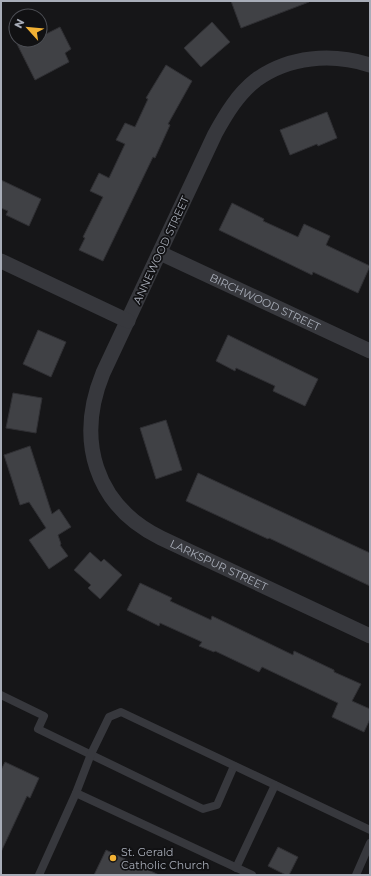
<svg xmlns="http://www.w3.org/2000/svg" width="371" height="876" viewBox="0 0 371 876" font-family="Montserrat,sans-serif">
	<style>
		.building { fill: #404145; stroke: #303034 }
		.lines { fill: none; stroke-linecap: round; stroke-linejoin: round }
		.service { stroke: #37383d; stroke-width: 8 }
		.minor { stroke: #37383d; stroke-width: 15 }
		.poi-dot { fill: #f2b134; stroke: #111113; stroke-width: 1.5 }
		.labels { text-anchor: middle; stroke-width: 3.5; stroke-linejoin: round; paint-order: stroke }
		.street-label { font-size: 11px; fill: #a8adb8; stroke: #111113 }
		.poi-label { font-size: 11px; fill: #a8adb8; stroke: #111113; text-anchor: start }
	</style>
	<rect width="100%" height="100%" fill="#161618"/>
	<!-- building -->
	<g class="building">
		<path d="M231 1H308L309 2 241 28Z"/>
		<path d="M212 22 230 42 201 67 184 48Z"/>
		<path d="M60 27 71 49 65 53 69 62 35 80 15 40H40V37Z"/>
		<path d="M166 65 192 81 168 124 170 125 155 158 153 157 103 261 79 250 85 238 83 237 103 197 90 191 99 173 109 178 125 144 116 140 125 123 135 127 148 99 146 98Z"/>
		<path d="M327 112 337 138 318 146 317 144 290 155 280 130Z"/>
		<path d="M1 180 41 199 29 226 6 215 8 211 1 208Z"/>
		<path d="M232 203 264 219 263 221 298 237 304 224 330 236 326 245 370 266 358 293 313 272 312 275 219 230Z"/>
		<path d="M38 330 66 342 51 377 23 364Z"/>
		<path d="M228 335 318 379 305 406 273 391 275 386 236 368 235 371 216 361Z"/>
		<path d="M13 393 42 398 36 433 6 428Z"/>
		<path d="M166 420 182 470 156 479 140 428Z"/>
		<path d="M30 446 52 514 59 509 71 527 58 535 61 544 60 545 68 556 49 569 29 540 46 528 29 502 20 505 4 455Z"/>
		<path d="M198 473 370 553V586L269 538 268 539 186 501Z"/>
		<path d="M90 552 101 562 104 559 122 575 100 599 88 588 91 585 74 570Z"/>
		<path d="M140 583 172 598 170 601 211 620 212 616 293 655 294 651 334 670V672L361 684 352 701 370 709V719L364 732 332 717 338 703 262 667 259 672 215 651 214 652 199 646 202 642 160 623 159 626 127 610Z"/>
		<path d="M5 762 39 778 30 798 27 796 1 852V770Z"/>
		<path d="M278 847 298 857 289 875H286L268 866Z"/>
		<path d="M106 850 159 875H94Z"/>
	</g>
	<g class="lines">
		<!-- service -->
		<g class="service">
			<path d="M1 695 44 716 38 729 203 809 217 805 234 766"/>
			<path d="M76 793 91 754 109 717 121 712 370 830"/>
			<path d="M236 868 275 785"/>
			<path d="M39 875 76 793 252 875"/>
			<path d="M356 875 370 843"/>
		</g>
		<!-- minor -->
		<g class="minor">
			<path id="s1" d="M370 65C332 53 289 56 256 80 238 94 226 114 215 134L103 373C76 439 94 505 161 538L370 636"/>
			<path id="s2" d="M160 253 370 351"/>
			<path d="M1 261 128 321"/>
		</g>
	</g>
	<!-- markers -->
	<circle class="poi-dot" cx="113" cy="858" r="4"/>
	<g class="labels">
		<!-- street labels -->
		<g class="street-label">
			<text transform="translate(161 250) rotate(-65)" y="4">ANNEWOOD STREET</text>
			<text dy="4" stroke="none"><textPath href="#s2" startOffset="116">BIRCHWOOD STREET</textPath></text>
			<text dy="4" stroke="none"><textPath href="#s1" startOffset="710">LARKSPUR STREET</textPath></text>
		</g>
		<!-- poi labels -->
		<g class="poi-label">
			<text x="121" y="856">St. Gerald<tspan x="121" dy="13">Catholic Church</tspan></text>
		</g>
	</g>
	<!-- border -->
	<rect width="371" height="876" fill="none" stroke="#a8adb8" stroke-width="4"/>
	<!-- north arrow -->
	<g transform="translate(28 28) rotate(297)"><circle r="19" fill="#111113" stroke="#4d4f55"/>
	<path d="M0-3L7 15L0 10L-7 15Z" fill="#f2b134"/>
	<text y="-6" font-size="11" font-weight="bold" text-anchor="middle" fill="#a8adb8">N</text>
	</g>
</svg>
